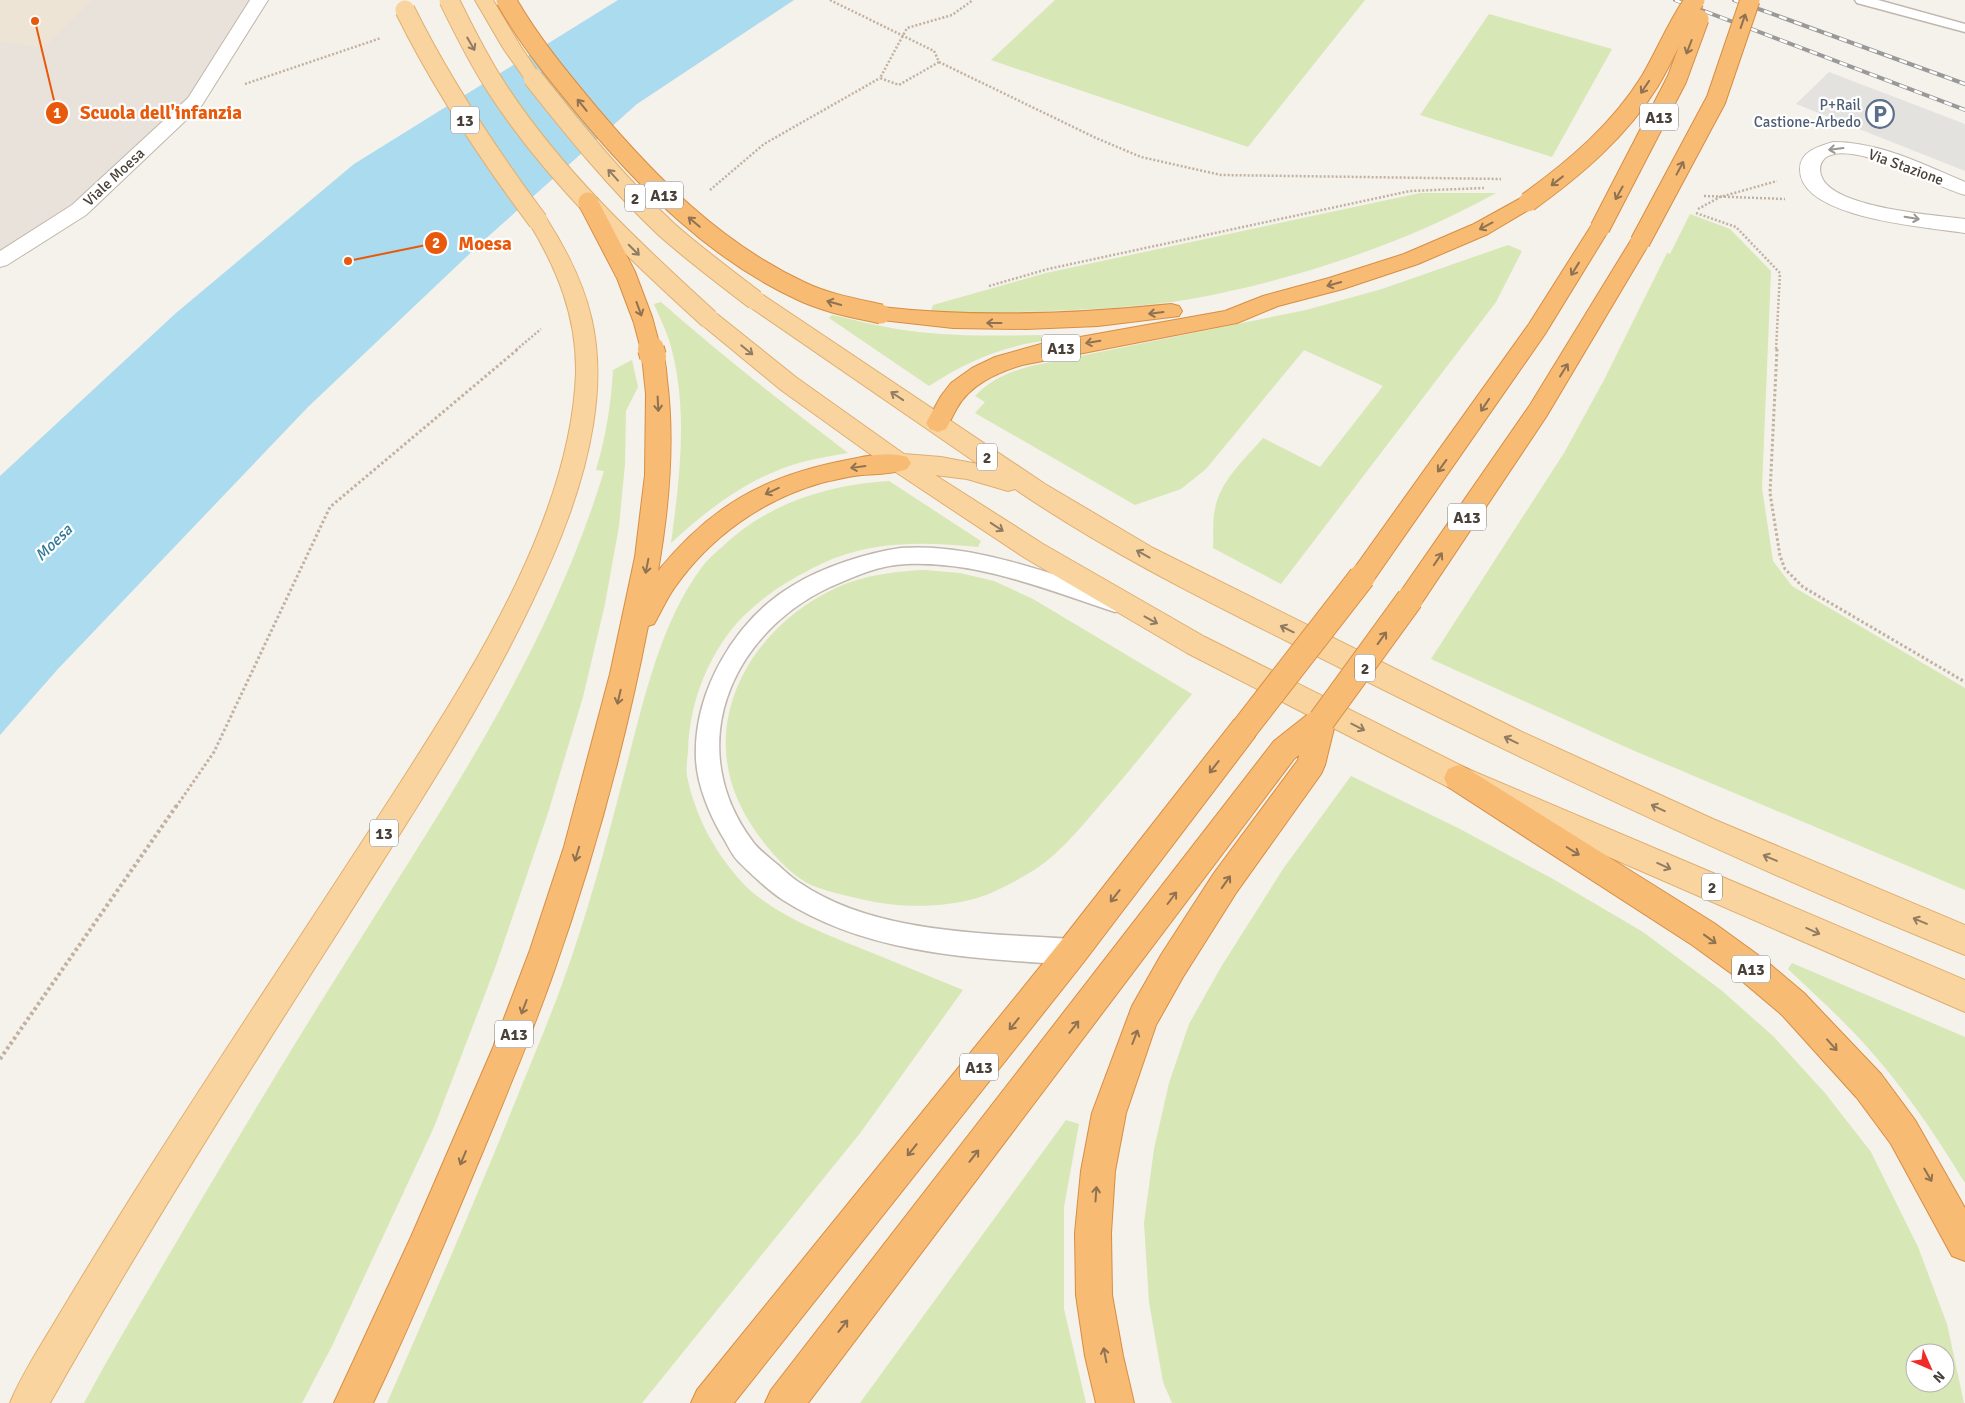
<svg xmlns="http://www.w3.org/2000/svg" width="1965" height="1403" viewBox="0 0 1965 1403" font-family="Signika,sans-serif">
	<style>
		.residential { fill: #e9e2da }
		.education { fill: #ede4d6 }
		.green { fill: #d7e7b6; fill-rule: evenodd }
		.parking { fill: #e4e2df }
		.water { fill: #abdbee }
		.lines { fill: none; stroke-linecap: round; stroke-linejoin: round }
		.service-casing { stroke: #c0b7ae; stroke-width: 3 }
		.minor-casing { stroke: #c0b7ae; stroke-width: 2 }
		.primary-casing { stroke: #dfaf6f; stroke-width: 2 }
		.motorway-casing { stroke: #d78e43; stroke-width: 2 }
		.path-far2 { stroke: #c1b1a0; stroke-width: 2.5; stroke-dasharray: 2 2; stroke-linecap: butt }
		.path-far1 { stroke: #c1b1a0; stroke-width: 3; stroke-dasharray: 2.5 2.5; stroke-linecap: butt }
		.path { stroke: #c1b1a0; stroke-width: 4; stroke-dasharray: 3 3; stroke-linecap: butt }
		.service { fill: #fff; fill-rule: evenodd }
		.minor { fill: #fff; fill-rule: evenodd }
		.primary { fill: #fad49f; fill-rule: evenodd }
		.motorway { fill: #f8bb74; fill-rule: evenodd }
		.rail-casing { stroke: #999; stroke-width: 4 }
		.rail { stroke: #fff; stroke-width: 2.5; stroke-dasharray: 8; stroke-linecap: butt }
		.primary-bridge-casing { stroke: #dfaf6f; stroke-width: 21; stroke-linecap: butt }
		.motorway-bridge-far1-casing { stroke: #d78e43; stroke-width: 21; stroke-linecap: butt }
		.motorway-bridge-casing { stroke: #d78e43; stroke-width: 28; stroke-linecap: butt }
		.path-bridge { stroke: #c1b1a0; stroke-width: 2.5; stroke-dasharray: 2 2; stroke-linecap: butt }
		.primary-bridge { stroke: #fad49f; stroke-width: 19 }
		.motorway-bridge-far1 { stroke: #f8bb74; stroke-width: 19 }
		.motorway-bridge { stroke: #f8bb74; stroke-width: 26 }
		.oneway { stroke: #8f7251 }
		.oneway2 { stroke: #907c62 }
		.oneway3 { stroke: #9b9692 }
		.labels { text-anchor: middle; stroke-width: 4.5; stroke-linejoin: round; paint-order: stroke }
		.far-service-label { font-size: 15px; fill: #4e5e75; stroke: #fff; text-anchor: end }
		.far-street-label { font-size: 15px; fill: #494139; stroke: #fff }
		.shield { fill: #fff; stroke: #807a74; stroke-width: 1 }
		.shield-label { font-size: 16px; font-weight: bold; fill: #494139 }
		.far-water-label { font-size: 16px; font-style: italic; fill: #307a9a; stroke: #fff }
		.leader { fill: none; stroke: #e8590c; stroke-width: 2 }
		.callout-dot { fill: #e8590c; stroke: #fff; stroke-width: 2 }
		.mark-label { font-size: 15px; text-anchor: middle; font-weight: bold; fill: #fff }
		.callout-label { font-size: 19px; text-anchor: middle; font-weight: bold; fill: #e8590c; stroke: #fff; stroke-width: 4.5; stroke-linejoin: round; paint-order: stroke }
	</style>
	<rect width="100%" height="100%" fill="#f5f1eb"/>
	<!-- residential -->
	<path class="residential" d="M0 0H259L195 101 79 210 0 261Z"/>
	<!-- education -->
	<path class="education" d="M0 0H92L45 47 0 42Z"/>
	<!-- green -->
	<g class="green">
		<path d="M1055 0H1365L1248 147 991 60Z"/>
		<path d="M1489 14 1612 49 1552 157 1420 115Z"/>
		<path d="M1420 193H1496C1404 244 1295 280 1191 299 1144 307 1095 309 1048 311 1008 312 970 315 931 311L933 305 1046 273Z"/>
		<path d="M1690 214 1730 229 1771 271 1762 488 1773 561 1792 586 1965 688V890L1630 749 1431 659 1564 453 1604 380 1667 253 1670 254Z"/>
		<path d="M1508 245 1522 251 1496 302 1281 584 1213 548C1214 535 1212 521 1215 509 1220 481 1245 459 1263 438L1320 467 1383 386 1304 350 1206 469 1181 489 1135 505 975 413 985 402 975 396C991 379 1009 372 1031 366L1306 310 1382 289Z"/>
		<path d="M661 302C721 355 784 404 848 453 834 455 820 458 806 461 754 474 710 507 671 543 680 477 689 405 669 340 665 328 659 316 654 304Z"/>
		<path d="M832 315C848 318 864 323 881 326 933 337 988 336 1041 335L1042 341C1000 347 964 363 929 386L829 318Z"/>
		<path d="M632 360 638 387 626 411 625 464 619 526 605 604 583 697 548 813 495 968 434 1127 332 1346 302 1403H84C119 1338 157 1276 194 1212 247 1123 300 1034 356 946 451 795 552 643 604 471L596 470C606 436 611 405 613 370Z"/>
		<path d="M889 481 981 541 978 547C924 542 872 540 821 564 789 579 753 602 731 630 704 665 689 708 688 752 687 760 686 769 687 776 695 815 713 849 739 879 769 914 828 935 870 952 901 965 932 977 963 990L861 1132 642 1403H387C433 1298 479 1192 522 1085 535 1053 549 1020 561 987 586 919 605 849 623 779 642 709 658 626 702 567 708 559 715 553 722 547 768 503 827 485 889 481Z"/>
		<path d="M925 570 960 573 994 581 1033 599 1192 694C1161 731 1131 770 1099 806 1077 832 1054 860 1024 876 1010 884 993 893 977 898 944 908 899 908 865 900 848 896 828 892 811 885 788 874 762 843 749 821 692 730 747 628 838 587 865 575 896 571 925 570Z"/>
		<path d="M1351 776 1458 828 1553 879 1643 932 1721 990 1774 1037 1825 1093 1871 1152 1918 1247 1947 1324 1964 1403H1172L1163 1382 1149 1302 1144 1223 1154 1149 1169 1083 1189 1024 1221 967 1283 869ZM1915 1353H1945V1383H1915Z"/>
		<path d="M1792 963 1965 1037V1183C1934 1132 1900 1082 1859 1038 1837 1014 1812 992 1788 969Z"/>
		<path d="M1066 1120 1079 1124 1064 1207V1309L1086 1403H860Z"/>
	</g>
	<!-- parking -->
	<path class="parking" d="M1829 72 1965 124V171L1796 104Z"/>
	<!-- water -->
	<path class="water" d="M618 0H794L637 104 482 242 308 407 57 670 0 735V476L176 313 354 164Z"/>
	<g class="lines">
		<defs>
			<g id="service">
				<path d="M1855 0H1878L1965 24V32L1857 3Z"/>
				<path d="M901 548C974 543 1046 573 1115 594L1123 597 1126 603 1123 609 1115 612C1048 590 979 561 907 564 879 565 855 576 830 587 730 634 682 748 753 842 760 851 770 858 778 865 785 871 792 878 800 883 875 934 984 933 1072 939L1081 943 1085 952 1081 961 1072 965C974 958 869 955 783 900 769 891 750 873 738 861 731 854 727 843 721 834 709 813 697 784 696 759 693 692 735 620 792 586 823 567 866 553 901 548Z"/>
			</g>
			<g id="minor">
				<path d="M250 0H268L202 105 86 215 7 265 0 267V251L72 205 188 98Z"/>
				<path d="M1833 142C1880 142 1922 164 1965 182V195C1935 187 1851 138 1825 158 1820 163 1819 168 1821 175 1830 208 1935 215 1965 219V233C1929 227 1799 219 1800 169 1800 151 1820 146 1833 142Z"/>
			</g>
			<g id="primary">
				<path d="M475 0H493L521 47 542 78 539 82 533 83 527 82 503 48Z"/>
				<path d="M538 215 545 216 548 221C591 289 606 345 593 425 583 487 559 546 532 602 476 720 403 828 334 938 236 1091 139 1245 50 1403H10C22 1374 40 1347 56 1320 80 1280 105 1239 130 1199 220 1056 315 916 406 774 479 660 571 512 576 373 577 317 557 268 528 221L531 216Z"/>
				<path d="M755 293 763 295 1045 484 1153 548 1520 731 1713 819 1965 925V955C1754 870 1549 773 1346 671 1234 614 1118 560 1015 489L1008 491 967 479 935 475 1043 544 1205 637 1468 769 1965 980V1012L1448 787 1187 653 1025 558 891 469 781 390 701 324 698 319 701 314 709 312 717 314 797 378 904 454 941 457 978 464 747 305 744 300 747 295Z"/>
			</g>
			<g id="motorway">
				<path d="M1528 196 1535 198 1538 202 1535 206 1488 234 1418 264 1343 289 1278 306 1237 323 1022 365C997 373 971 384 957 408 953 415 950 422 946 429L938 432 930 429 926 423 941 396 951 383 972 368 995 357 1041 344 1225 311 1263 296 1329 278 1404 254 1474 224 1521 198Z"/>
				<path d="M1600 221 1607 223 1610 228 1545 334 1371 584 1362 587 1353 584 1349 577 1353 570 1529 324 1593 223Z"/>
				<path d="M1640 235 1647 237 1650 242 1546 417 1419 607 1410 610 1401 607 1397 599 1401 591 1530 405 1633 237Z"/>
				<path d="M1171 304 1179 306 1182 311 1179 316 1098 326 1026 329 953 328 873 319 870 314 873 309 881 307C978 318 1074 314 1171 304Z"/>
				<path d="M653 348 661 350C666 359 666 370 667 380 675 443 669 508 658 571 712 505 764 476 847 460 865 456 890 451 907 457L911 463 907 469C893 474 877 474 862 475 849 476 834 480 821 483 762 500 710 537 675 587 667 598 661 612 654 624L648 626C625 744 593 861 553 974 529 1042 501 1108 473 1175 441 1252 409 1328 373 1403H334L411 1237 492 1050 530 950 564 847 610 674 635 557 645 475 646 394 642 356 645 350Z"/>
				<path d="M1322 708 1332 711 1336 720 1325 765 1321 774 1236 893 1183 977 1156 1025 1126 1113 1115 1171 1111 1233 1112 1295 1123 1356 1134 1403H1096L1085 1356 1076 1295 1075 1233 1081 1171 1092 1113 1132 1006 1161 955 1214 873 1298 760 1299 755 1294 759 808 1403H765L771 1390 1274 741 1312 711Z"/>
				<path d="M1244 717 1254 720 1258 729 1254 738 1083 963 734 1403H691L697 1390 1061 941 1234 720Z"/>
				<path d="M1458 765 1468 769 1714 923 1765 960 1804 993 1881 1074 1915 1120 1965 1208V1261L1952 1256 1891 1144 1857 1098 1782 1015 1743 982 1692 945 1448 787 1444 778 1448 769Z"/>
			</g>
		</defs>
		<!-- service casing -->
		<use href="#service" class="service-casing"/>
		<!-- minor casing -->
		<use href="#minor" class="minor-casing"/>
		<!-- primary casing -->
		<use href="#primary" class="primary-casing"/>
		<!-- motorway casing -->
		<use href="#motorway" class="motorway-casing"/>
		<!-- path-far2 -->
		<g class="path-far2">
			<path d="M934 51 939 62 1096 138 1141 157 1221 175 1501 179"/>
			<path d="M939 62 899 85 880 78 907 28 952 15 973 0"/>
			<path d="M245 84 381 38"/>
			<path d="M710 190 764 144 880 78"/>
			<path d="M1704 196 1785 199"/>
			<path d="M1698 209 1720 197 1777 181"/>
			<path d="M1696 213 1736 227 1780 273 1776 350"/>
			<path d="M989 286 1048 269 1410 191 1484 188"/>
			<path d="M516 350 541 329"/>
		</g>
		<!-- path-far1 -->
		<g class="path-far1">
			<path d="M1777 349 1770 493 1780 556 1785 569 1803 587 1965 682"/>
			<path d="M176 807 214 752 330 507 518 349"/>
		</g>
		<!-- path -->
		<path class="path" d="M0 1059 177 805"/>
		<!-- service -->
		<use href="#service" class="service"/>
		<!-- minor -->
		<use href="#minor" class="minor"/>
		<!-- primary -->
		<use href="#primary" class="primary"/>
		<!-- motorway -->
		<use href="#motorway" class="motorway"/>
		<defs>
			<g id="rail">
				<path d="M1675 0 1965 110"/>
				<path d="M1734 0 1965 84"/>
			</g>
		</defs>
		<!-- rail casing -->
		<use href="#rail" class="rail-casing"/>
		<!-- rail -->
		<use href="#rail" class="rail"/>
		<defs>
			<g id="primary-bridge">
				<path d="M449 0C464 31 479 61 498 90 555 177 632 249 709 319"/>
				<path d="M405 10C442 85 488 154 538 221"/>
				<path d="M533 78C575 131 617 183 666 229 694 254 725 277 755 300"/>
			</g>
			<g id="motorway-bridge-far1">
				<path d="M506 0C529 41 559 77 589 113 649 184 715 251 801 291 826 303 854 308 881 314"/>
				<path d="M588 202 626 275 643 320 651 350"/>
				<path d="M1528 202C1575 168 1619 131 1650 81 1666 54 1677 25 1695 0"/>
				<path d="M1600 228 1677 79 1699 19"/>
				<path d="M1640 242 1716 100 1750 0"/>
			</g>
			<g id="motorway-bridge">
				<path d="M651 349 653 356"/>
				<path d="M1322 720 1410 599"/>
				<path d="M1244 729 1362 577"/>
			</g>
		</defs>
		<!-- primary-bridge casing -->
		<use href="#primary-bridge" class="primary-bridge-casing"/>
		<!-- motorway-bridge-far1 casing -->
		<use href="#motorway-bridge-far1" class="motorway-bridge-far1-casing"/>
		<!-- motorway-bridge casing -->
		<use href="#motorway-bridge" class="motorway-bridge-casing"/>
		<!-- path-bridge -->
		<path class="path-bridge" d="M830 0 934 51"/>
		<!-- primary-bridge -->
		<use href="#primary-bridge" class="primary-bridge"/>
		<!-- motorway-bridge-far1 -->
		<use href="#motorway-bridge-far1" class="motorway-bridge-far1"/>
		<!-- motorway-bridge -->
		<use href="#motorway-bridge" class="motorway-bridge"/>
	</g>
	<!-- one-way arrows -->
	<defs><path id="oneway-shaft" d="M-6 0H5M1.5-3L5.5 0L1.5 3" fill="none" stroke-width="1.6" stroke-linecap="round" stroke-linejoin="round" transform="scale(1.25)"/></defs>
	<g class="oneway">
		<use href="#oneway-shaft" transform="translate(1743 21) rotate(-71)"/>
		<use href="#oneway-shaft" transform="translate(1689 47) rotate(111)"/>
		<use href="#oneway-shaft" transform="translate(1645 87) rotate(124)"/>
		<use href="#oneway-shaft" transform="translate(582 105) rotate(-129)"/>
		<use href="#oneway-shaft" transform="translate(1680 168) rotate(-62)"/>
		<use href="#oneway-shaft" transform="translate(1557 181) rotate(142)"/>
		<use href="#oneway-shaft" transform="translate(1619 193) rotate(119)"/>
		<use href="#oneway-shaft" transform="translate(694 222) rotate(-140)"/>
		<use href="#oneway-shaft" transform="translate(1486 226) rotate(152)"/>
		<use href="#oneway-shaft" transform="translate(1575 269) rotate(122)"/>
		<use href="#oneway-shaft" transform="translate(1334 284) rotate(164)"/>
		<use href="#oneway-shaft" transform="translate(834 303) rotate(-164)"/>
		<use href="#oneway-shaft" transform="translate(639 309) rotate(70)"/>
		<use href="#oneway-shaft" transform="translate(1156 313) rotate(173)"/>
		<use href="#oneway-shaft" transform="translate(994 323) rotate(-180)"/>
		<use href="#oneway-shaft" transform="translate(1093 342) rotate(170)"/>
		<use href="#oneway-shaft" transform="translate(1564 370) rotate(-58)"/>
		<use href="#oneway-shaft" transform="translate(658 404) rotate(87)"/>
		<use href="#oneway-shaft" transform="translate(1485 405) rotate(124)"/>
		<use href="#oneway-shaft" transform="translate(1442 466) rotate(126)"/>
		<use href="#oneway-shaft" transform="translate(858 467) rotate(172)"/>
		<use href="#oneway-shaft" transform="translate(772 491) rotate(155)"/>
		<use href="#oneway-shaft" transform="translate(1438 559) rotate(-56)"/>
		<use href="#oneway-shaft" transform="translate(647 566) rotate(101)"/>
		<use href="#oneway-shaft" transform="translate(1382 638) rotate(-54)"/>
		<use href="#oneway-shaft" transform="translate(619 697) rotate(103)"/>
		<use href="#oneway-shaft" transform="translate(1214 767) rotate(128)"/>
		<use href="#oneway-shaft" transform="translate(1573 851) rotate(32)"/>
		<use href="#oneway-shaft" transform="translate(577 854) rotate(107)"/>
		<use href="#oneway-shaft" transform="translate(1226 882) rotate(-55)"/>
		<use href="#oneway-shaft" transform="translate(1115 896) rotate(128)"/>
		<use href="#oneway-shaft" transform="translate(1172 898) rotate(-53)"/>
		<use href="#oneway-shaft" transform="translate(1710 939) rotate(36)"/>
		<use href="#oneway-shaft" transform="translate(524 1007) rotate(111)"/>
		<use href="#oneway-shaft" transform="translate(1014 1024) rotate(129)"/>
		<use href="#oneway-shaft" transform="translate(1074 1027) rotate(-52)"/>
		<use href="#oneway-shaft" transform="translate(1135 1037) rotate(-69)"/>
		<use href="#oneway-shaft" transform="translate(1832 1045) rotate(48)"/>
		<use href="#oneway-shaft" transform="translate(912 1150) rotate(129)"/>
		<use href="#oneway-shaft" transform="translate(974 1156) rotate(-52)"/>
		<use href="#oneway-shaft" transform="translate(463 1158) rotate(113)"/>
		<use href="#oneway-shaft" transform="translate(1928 1175) rotate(60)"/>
		<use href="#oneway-shaft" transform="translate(1096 1194) rotate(-86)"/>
		<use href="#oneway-shaft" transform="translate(843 1326) rotate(-52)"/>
		<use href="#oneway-shaft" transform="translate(1105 1355) rotate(-101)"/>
	</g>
	<g class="oneway2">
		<use href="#oneway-shaft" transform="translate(471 44) rotate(60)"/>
		<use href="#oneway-shaft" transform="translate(613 175) rotate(-132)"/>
		<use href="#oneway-shaft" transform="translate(634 250) rotate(45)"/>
		<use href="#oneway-shaft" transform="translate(747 350) rotate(39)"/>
		<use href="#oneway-shaft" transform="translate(897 396) rotate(-146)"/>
		<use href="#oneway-shaft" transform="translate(997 527) rotate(33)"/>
		<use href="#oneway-shaft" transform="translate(1143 554) rotate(-151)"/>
		<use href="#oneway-shaft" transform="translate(1151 620) rotate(29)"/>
		<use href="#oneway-shaft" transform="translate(1287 629) rotate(-154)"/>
		<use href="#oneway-shaft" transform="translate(1358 727) rotate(27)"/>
		<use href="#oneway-shaft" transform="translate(1511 740) rotate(-154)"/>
		<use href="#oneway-shaft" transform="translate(1658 808) rotate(-155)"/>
		<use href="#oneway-shaft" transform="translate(1770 858) rotate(-157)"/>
		<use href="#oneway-shaft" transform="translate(1664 866) rotate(24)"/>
		<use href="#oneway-shaft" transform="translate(1920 921) rotate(-157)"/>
		<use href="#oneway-shaft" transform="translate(1813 931) rotate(24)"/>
	</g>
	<g class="oneway3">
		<use href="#oneway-shaft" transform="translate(1836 149) rotate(173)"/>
		<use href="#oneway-shaft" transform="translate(1912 218) rotate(9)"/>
	</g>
	<!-- icons -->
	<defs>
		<symbol id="parking-ring" viewBox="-11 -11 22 22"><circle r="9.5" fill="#fff" stroke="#5c6f8a" stroke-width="1.5"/><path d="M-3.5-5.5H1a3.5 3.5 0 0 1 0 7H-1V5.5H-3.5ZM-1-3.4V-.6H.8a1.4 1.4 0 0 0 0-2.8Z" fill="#5c6f8a"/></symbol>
	</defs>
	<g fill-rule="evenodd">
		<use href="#parking-ring" x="1864" y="98" width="32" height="32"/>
	</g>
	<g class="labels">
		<!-- far-service labels -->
		<g class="far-service-label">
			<text x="1861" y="110">P+Rail<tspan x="1861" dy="17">Castione-Arbedo</tspan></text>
		</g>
		<!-- far-street labels -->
		<g class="far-street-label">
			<text transform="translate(1906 167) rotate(20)" y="5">Via Stazione</text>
			<text transform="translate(114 177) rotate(-43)" y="5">Viale Moesa</text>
		</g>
		<!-- shield labels -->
		<g class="shield">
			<rect x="1640" y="103.5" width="38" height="27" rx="4"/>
			<rect x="451" y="106.5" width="28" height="27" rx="4"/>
			<rect x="645" y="181.5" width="38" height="27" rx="4"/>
			<rect x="625" y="184.5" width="20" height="27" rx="4"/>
			<rect x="1042" y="334.5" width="38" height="27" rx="4"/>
			<rect x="977" y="443.5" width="20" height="27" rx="4"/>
			<rect x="1448" y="503.5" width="38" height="27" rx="4"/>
			<rect x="1355" y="654.5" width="20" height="27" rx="4"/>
			<rect x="370" y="819.5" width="28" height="27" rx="4"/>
			<rect x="1702" y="873.5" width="20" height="27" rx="4"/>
			<rect x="1732" y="955.5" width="38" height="27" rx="4"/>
			<rect x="495" y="1020.5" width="38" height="27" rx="4"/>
			<rect x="960" y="1053.5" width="38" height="27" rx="4"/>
		</g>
		<g class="shield-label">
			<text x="1659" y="123">A13</text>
			<text x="465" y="126">13</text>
			<text x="664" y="201">A13</text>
			<text x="635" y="204">2</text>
			<text x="1061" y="354">A13</text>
			<text x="987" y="463">2</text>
			<text x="1467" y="523">A13</text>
			<text x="1365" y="674">2</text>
			<text x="384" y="839">13</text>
			<text x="1712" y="893">2</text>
			<text x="1751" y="975">A13</text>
			<text x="514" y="1040">A13</text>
			<text x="979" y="1073">A13</text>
		</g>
		<!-- far-water labels -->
		<g class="far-water-label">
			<text transform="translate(53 542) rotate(-44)" y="6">Moesa</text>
		</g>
	</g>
	<!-- callouts -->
	<path class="leader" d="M35 21L57 113M348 261L436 243"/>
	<g class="callout-dot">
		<circle cx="35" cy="21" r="5"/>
		<circle cx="348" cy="261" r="5"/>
		<circle cx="57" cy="113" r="12"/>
		<circle cx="436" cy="243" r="12"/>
	</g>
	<g class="mark-label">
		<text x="57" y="118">1</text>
		<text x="436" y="248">2</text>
	</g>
	<g class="callout-label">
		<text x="161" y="119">Scuola dell'infanzia</text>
		<text x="485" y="250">Moesa</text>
	</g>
	<!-- north arrow -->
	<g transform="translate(1930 1368) rotate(135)"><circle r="24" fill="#ffffff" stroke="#b6b3b0"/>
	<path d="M0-4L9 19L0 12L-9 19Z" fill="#f12b27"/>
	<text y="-8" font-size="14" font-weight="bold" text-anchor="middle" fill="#494139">N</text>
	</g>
</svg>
